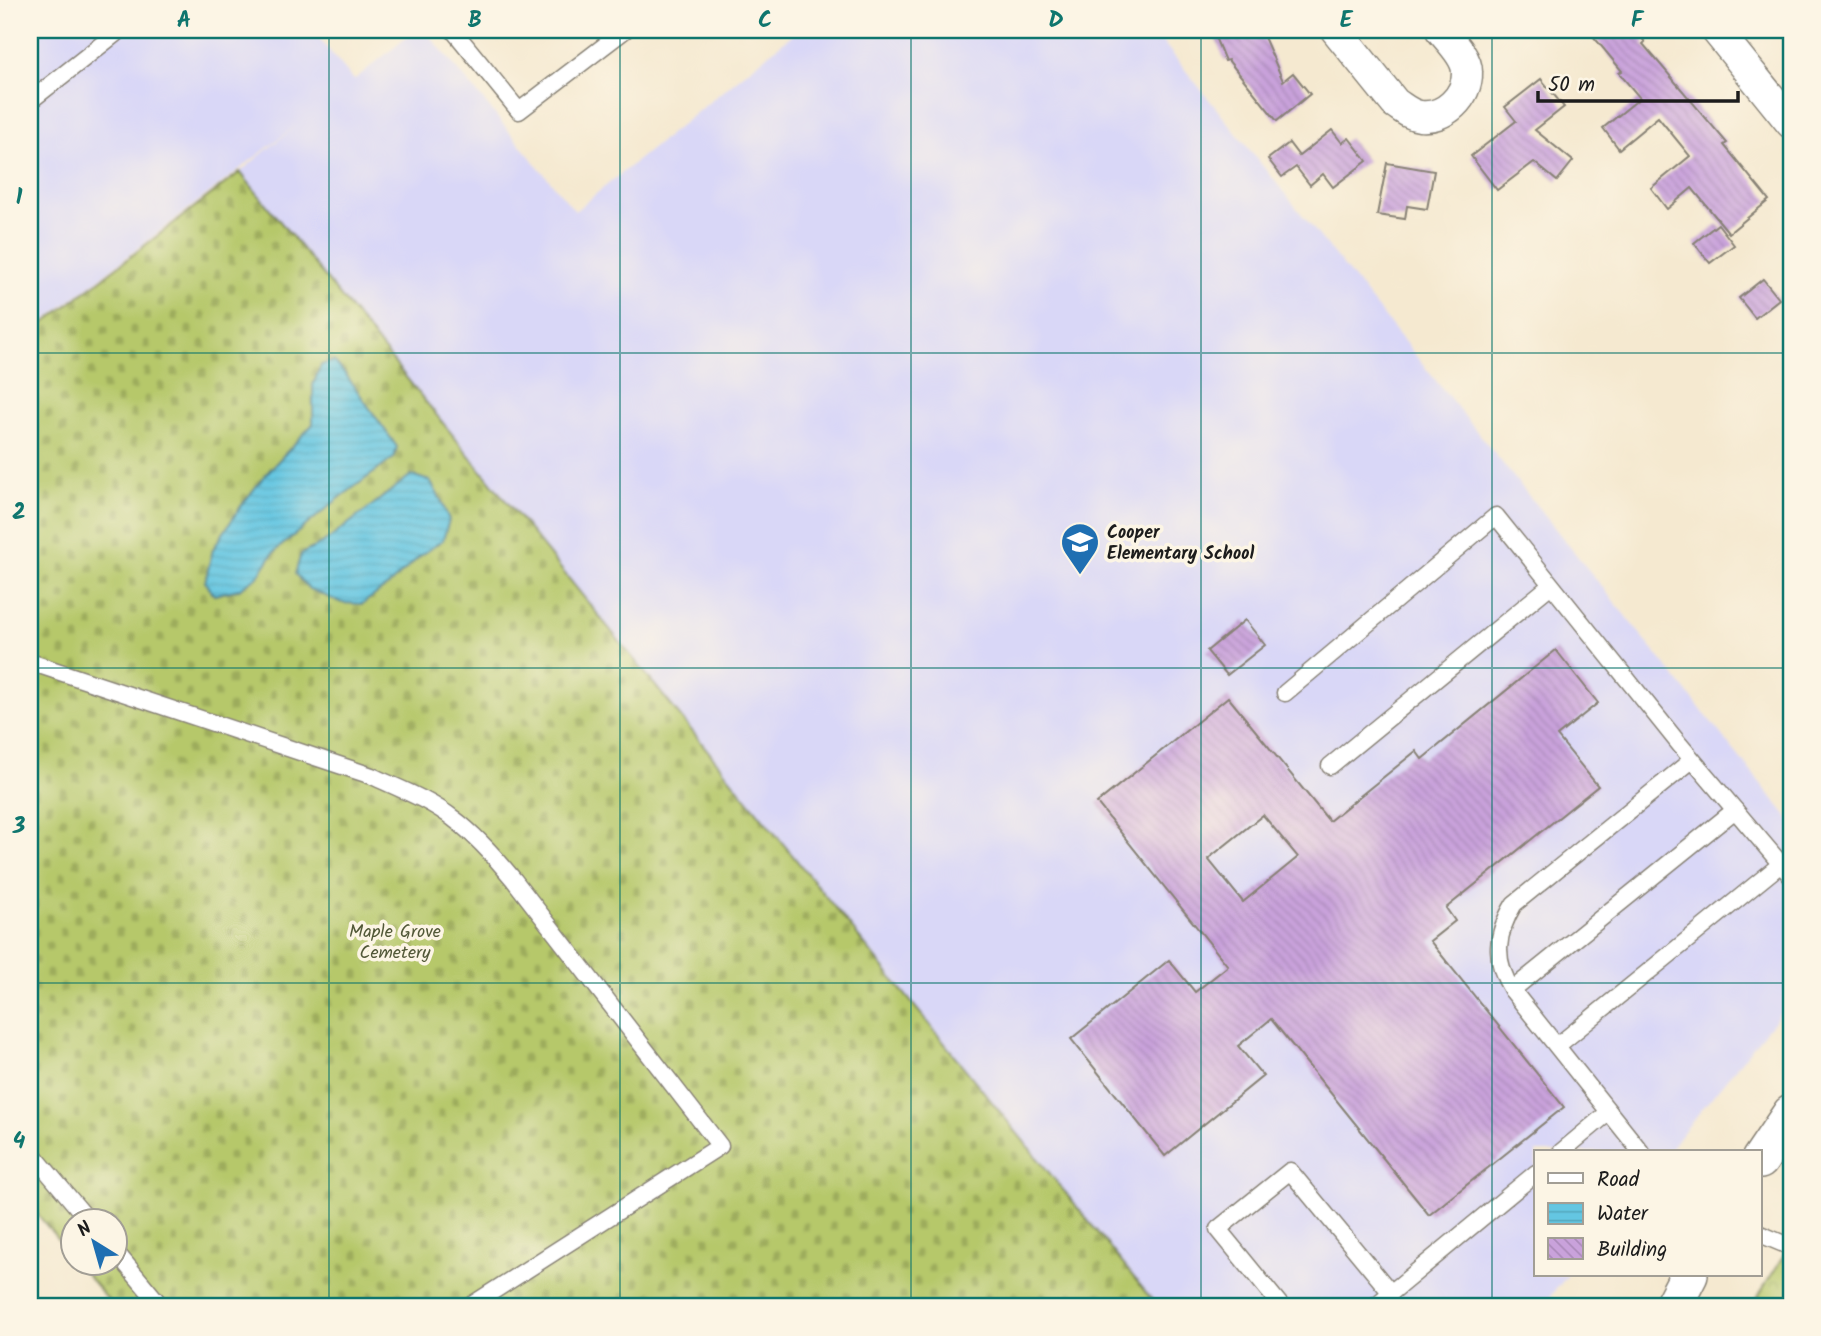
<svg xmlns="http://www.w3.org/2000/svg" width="1821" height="1336" viewBox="0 0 1821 1336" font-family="Kalam,sans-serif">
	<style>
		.built { fill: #d9d7f7 }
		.cemetery { fill: url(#cemetery-stones); stroke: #697244; stroke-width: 2 }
		.park { fill: url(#park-crowns); stroke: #697244; stroke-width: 2 }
		.water { fill: url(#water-rules); stroke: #40717f; stroke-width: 2 }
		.building { fill: url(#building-back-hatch); fill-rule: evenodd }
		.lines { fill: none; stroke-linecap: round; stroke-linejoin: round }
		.service-casing { stroke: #888276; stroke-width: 19 }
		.minor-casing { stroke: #888276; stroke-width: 33 }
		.tertiary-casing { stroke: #888276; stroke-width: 40 }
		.service { stroke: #fff; stroke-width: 16 }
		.minor { stroke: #fff; stroke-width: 30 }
		.tertiary { stroke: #fff; stroke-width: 37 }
		.grid { fill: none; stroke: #0f766e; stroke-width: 2; stroke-opacity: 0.55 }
		.labels { text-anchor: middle; stroke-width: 7; stroke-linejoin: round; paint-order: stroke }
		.poi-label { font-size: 18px; font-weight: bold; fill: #1c1c1c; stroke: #fcf5e5; text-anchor: start }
		.park-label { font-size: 18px; fill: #525838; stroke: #fcf5e5 }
		.neatline { fill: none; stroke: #0f766e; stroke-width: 2.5 }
		.grid-label { font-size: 23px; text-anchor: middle; font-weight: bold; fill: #0f766e }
	</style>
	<defs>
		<pattern id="cemetery-stones" width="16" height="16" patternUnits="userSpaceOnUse" patternTransform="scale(1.75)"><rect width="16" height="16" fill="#b6c86b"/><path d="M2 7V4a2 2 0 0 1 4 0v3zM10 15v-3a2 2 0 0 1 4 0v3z" fill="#9cab5c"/></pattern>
		<pattern id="park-crowns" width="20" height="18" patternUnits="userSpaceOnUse" patternTransform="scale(1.75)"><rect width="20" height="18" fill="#b6c86b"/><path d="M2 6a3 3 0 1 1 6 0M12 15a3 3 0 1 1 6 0" fill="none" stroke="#9cab5c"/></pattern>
		<pattern id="water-rules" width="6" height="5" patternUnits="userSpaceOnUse" patternTransform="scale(1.75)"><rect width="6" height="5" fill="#64c6e2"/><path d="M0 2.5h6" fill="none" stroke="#56aac1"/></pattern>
		<pattern id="building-back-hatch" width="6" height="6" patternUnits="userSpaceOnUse" patternTransform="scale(1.75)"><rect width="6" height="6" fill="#c9a2db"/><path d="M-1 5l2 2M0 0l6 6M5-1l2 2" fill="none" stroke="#ac8bbb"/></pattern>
	</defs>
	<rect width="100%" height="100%" fill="#fcf5e5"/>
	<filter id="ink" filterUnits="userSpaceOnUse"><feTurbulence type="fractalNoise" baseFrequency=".0143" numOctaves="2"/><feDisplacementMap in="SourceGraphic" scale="14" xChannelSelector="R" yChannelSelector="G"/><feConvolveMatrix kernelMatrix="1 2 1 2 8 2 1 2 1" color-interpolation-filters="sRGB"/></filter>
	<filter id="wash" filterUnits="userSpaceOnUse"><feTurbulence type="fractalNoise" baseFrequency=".00686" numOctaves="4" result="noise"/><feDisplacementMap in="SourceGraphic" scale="28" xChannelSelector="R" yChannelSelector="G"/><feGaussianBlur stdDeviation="1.57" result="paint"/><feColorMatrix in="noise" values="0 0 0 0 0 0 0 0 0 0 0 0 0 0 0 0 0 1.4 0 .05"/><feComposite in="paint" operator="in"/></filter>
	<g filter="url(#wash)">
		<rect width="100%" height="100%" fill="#f5e9d0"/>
		<!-- built -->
		<path class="built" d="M30 30H312L354 80 416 30H425L575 211 798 30H1153L1791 821V1000L1667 1152H1536V1275H1568L1542 1306H1157L240 172 298 124 30 332Z"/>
		<!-- cemetery -->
		<path class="cemetery" d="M240 172 1157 1306H113L77 1263 116 1262V1220H74L73 1258 30 1205V334Z"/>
		<!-- park -->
		<path class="park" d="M1791 1244V1306H1752Z"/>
		<!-- water -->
		<g class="water">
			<path d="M334 361 347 376 397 447 394 458 338 499 274 552 258 576 239 589 214 595 205 582 213 549 241 506 265 475 313 424V385L321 365Z"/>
			<path d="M411 475 430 481 441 500 449 520 443 540 420 556 388 586 362 604 342 603 309 589 295 574 301 554 325 542Z"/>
		</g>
		<g id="blocks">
			<!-- building -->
			<g class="building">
				<path d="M1212 30H1261L1283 81 1293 73 1310 94 1277 121 1228 60 1225 61Z"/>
				<path d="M1588 30H1635L1645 42 1643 44 1727 143 1724 145 1769 200 1729 233 1692 188 1667 209 1651 188 1690 156 1658 117 1619 149 1603 128 1640 98 1619 73 1622 71Z"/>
				<path d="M1541 79 1564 107 1535 130 1573 161 1557 181 1534 162 1497 190 1471 156 1516 121 1505 107Z"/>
				<path d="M1332 130 1342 143 1349 138 1367 161 1333 187 1323 174 1310 185 1296 167 1282 177 1268 159 1289 143 1299 156Z"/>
				<path d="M1387 163 1434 171 1427 209 1407 206 1405 219 1377 215Z"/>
				<path d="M1718 224 1734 245 1710 263 1694 243Z"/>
				<path d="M1763 279 1779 299 1755 318 1739 298Z"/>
				<path d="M1245 620 1265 645 1227 675 1207 651Z"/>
				<path d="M1556 650 1598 703 1557 736 1598 786 1446 908 1455 921 1430 941 1564 1107 1429 1215 1271 1019 1238 1046 1263 1076 1165 1156 1071 1039 1169 960 1195 992 1228 966 1097 803 1228 697 1329 821 1416 751 1422 759ZM1263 815 1298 857 1243 902 1208 859Z"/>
			</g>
		</g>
	</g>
	<g filter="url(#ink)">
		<use href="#blocks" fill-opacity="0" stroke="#888276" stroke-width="2"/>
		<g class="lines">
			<defs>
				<g id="service">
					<path d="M453 30 519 111 625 30"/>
					<path d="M30 101 120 30"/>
					<path d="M30 662 372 776C400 789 430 800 454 819 477 836 496 858 514 880L720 1146 470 1306"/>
					<path d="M1285 693 1496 516 1680 745 1791 876"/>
					<path d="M1330 766 1551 585"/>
					<path d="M1512 990 1735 810"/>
					<path d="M1557 1046 1781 864"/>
					<path d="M30 1151 88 1220"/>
					<path d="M1561 1152 1609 1112"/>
					<path d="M1641 1152 1512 990C1493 960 1496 934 1514 904L1692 760"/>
					<path d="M1760 1234 1791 1247"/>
					<path d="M116 1252 161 1306"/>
					<path d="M1281 1306 1218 1229 1290 1171 1391 1293"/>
					<path d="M1375 1306 1536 1173"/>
				</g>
				<g id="minor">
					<path d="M1336 30 1395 103C1403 108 1410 115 1420 116 1444 119 1468 97 1467 72 1467 57 1450 41 1441 30"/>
					<path d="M1716 30 1791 123"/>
				</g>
				<g id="tertiary">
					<path d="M1760 1160 1791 1114"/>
					<path d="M1673 1306 1689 1275"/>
				</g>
			</defs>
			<!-- service casing -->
			<use href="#service" class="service-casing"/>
			<!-- minor casing -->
			<use href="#minor" class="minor-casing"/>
			<!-- tertiary casing -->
			<use href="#tertiary" class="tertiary-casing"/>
			<!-- service -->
			<use href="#service" class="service"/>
			<!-- minor -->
			<use href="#minor" class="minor"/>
			<!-- tertiary -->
			<use href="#tertiary" class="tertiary"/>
		</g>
	</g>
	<!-- grid -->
	<path class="grid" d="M329 30V1306M620 30V1306M911 30V1306M1201 30V1306M1492 30V1306M30 353H1791M30 668H1791M30 983H1791"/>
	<!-- icons -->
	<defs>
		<symbol id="school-pin" viewBox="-11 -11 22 30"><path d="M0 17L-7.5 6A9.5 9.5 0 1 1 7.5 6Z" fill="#1f6fb2" stroke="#fcf5e5"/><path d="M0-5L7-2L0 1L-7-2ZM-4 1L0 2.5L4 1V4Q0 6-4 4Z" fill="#fff"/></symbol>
	</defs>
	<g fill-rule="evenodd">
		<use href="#school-pin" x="1058" y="520" width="44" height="60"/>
	</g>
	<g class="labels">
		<!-- poi labels -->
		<g class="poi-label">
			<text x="1107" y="538">Cooper<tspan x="1107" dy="21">Elementary School</tspan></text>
		</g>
		<!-- park labels -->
		<g class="park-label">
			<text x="395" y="937">Maple Grove<tspan x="395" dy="21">Cemetery</tspan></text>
		</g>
	</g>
	<!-- margin -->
	<rect width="1821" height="1336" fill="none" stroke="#fcf5e5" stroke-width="77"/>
	<!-- legend -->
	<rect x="1534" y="1150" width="228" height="126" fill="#fcf5e5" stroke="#a29e95" stroke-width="2"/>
	<rect x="1548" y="1173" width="35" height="10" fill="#ffffff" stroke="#a29e95" stroke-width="2"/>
	<text x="1597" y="1186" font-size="21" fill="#1c1c1c">Road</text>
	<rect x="1548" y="1203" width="35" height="21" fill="url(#water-rules)" stroke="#a29e95" stroke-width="2"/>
	<text x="1597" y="1220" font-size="21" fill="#1c1c1c">Water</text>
	<rect x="1548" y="1238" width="35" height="21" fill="url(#building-back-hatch)" stroke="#a29e95" stroke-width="2"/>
	<text x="1597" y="1256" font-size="21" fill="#1c1c1c">Building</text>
	<!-- north arrow -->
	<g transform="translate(94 1242) rotate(323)"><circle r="33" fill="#fcf5e5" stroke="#a29e95" stroke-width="2"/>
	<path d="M0-5L12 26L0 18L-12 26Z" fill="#1f6fb2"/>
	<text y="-10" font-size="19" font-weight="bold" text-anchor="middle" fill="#1c1c1c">N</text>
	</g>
	<!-- scale -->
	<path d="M1538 91v10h200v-10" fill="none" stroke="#1c1c1c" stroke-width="3.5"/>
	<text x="1548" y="91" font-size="21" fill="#1c1c1c" stroke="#fcf5e5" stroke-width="5" paint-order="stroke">50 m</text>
	<rect x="38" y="38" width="1745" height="1260" class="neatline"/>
	<g class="grid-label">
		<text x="184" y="27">A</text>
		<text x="475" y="27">B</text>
		<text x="765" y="27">C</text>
		<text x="1056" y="27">D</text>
		<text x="1346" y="27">E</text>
		<text x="1637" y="27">F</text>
		<text x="19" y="204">1</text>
		<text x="19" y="519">2</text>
		<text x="19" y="833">3</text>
		<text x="19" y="1148">4</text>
	</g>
</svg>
